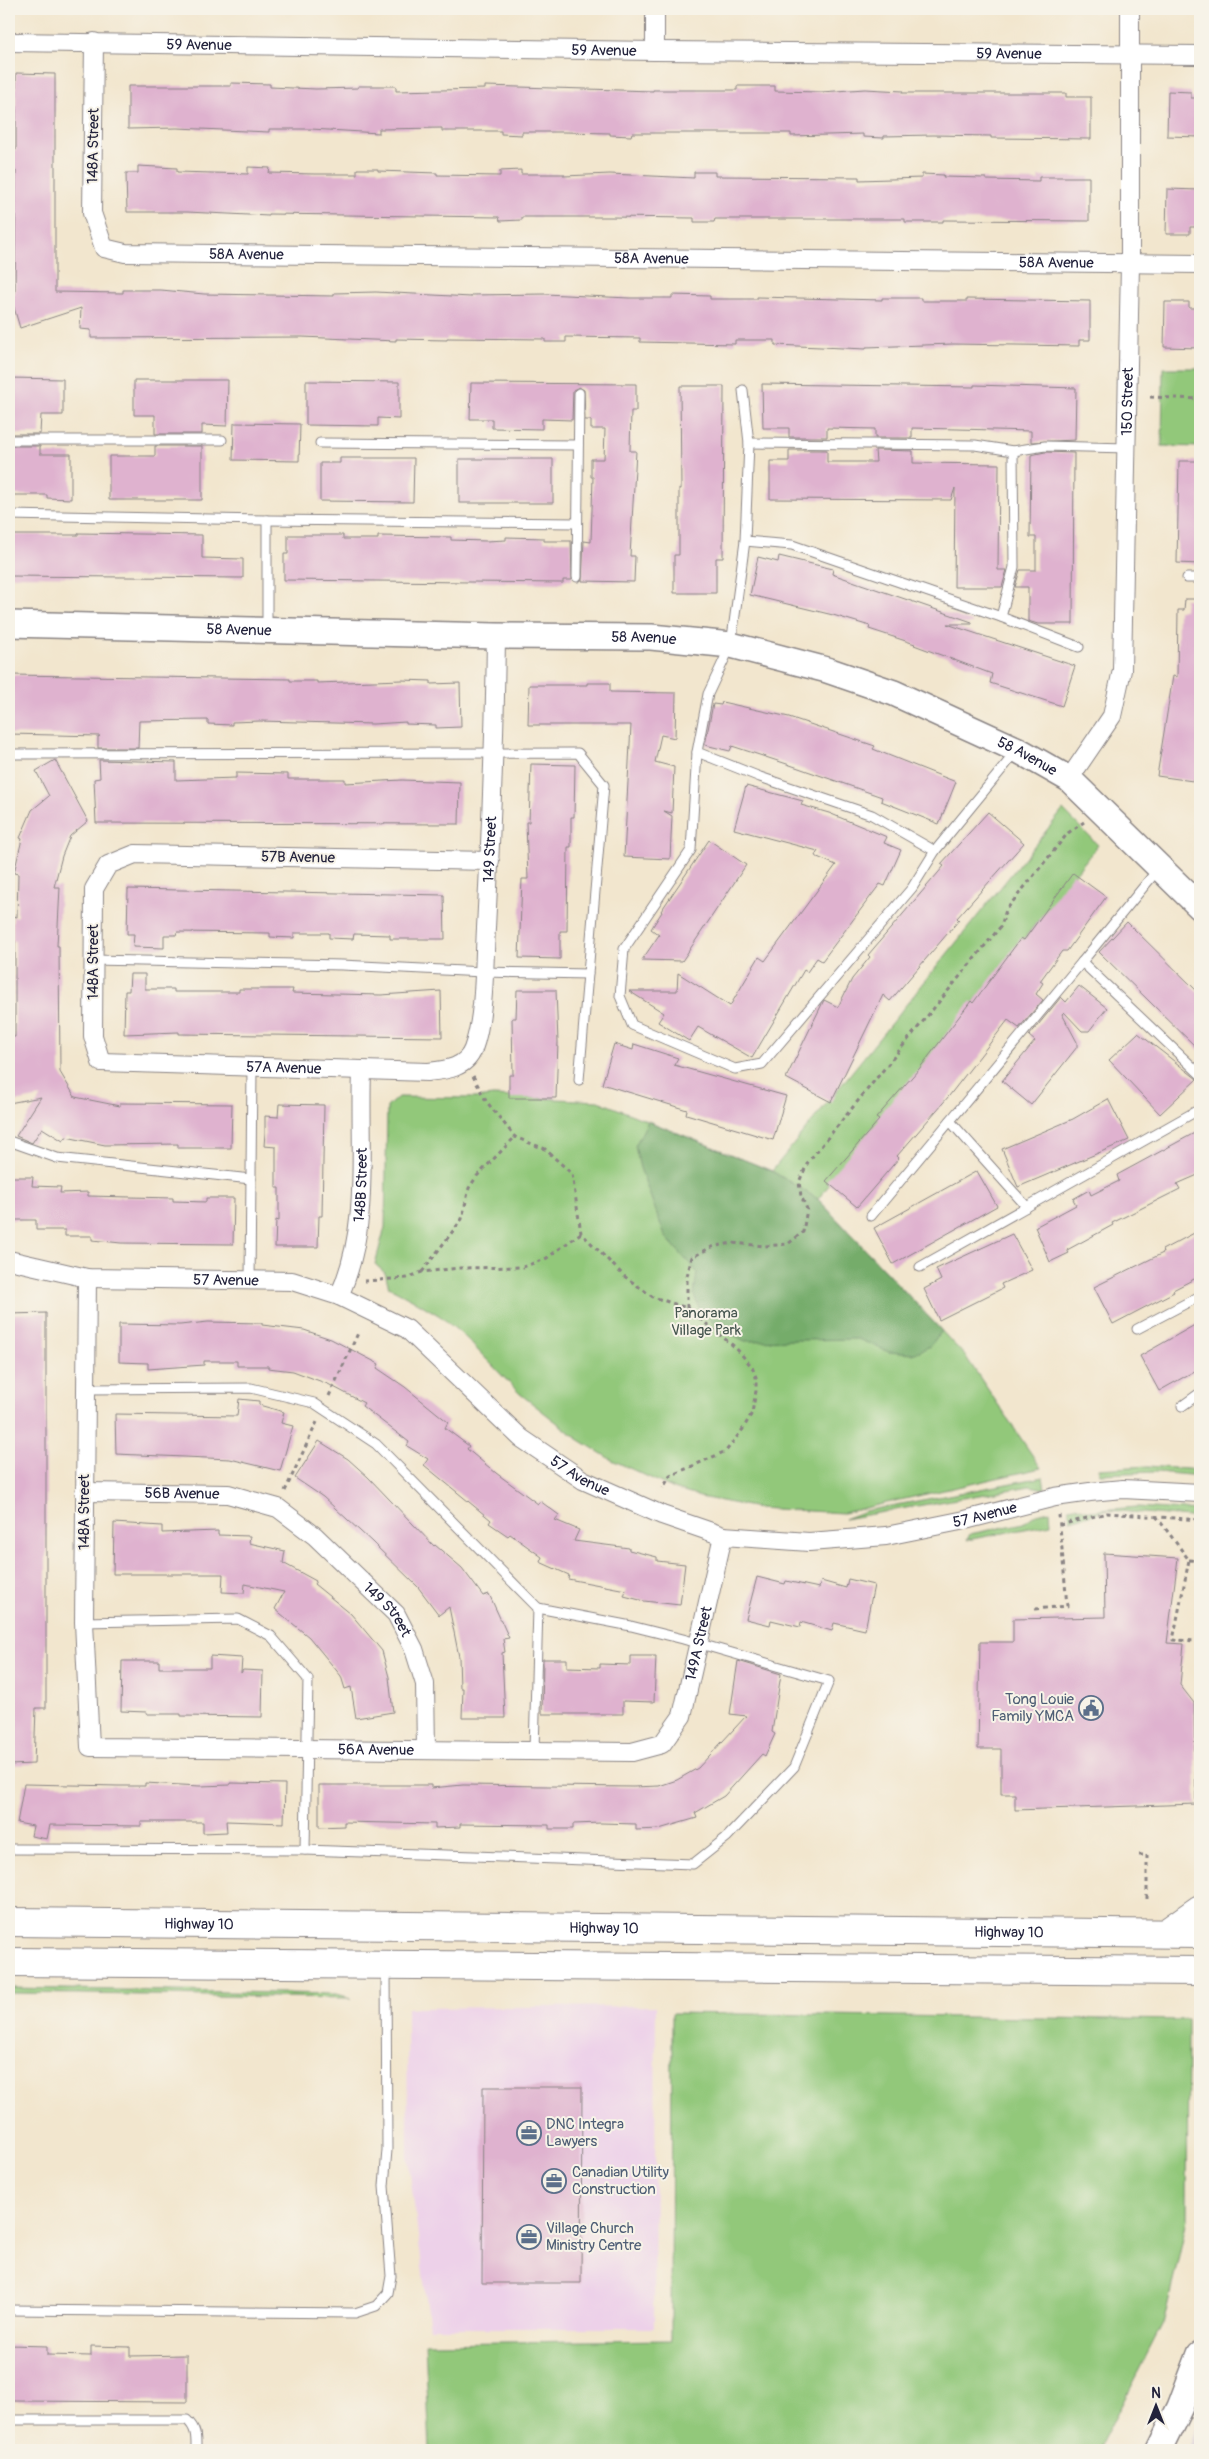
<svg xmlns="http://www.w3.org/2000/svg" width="1209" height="2459" viewBox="0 0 1209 2459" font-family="Pangolin,sans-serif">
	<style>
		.built { fill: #edd1e9 }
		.industrial { fill: #ccbfd4 }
		.green { fill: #92c87a; stroke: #5a755a }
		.forest { fill: #75ac6a; stroke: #4c6752 }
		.building { fill: #dfb2cf }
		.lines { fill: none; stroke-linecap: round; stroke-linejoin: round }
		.lane-casing { stroke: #8a8484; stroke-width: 11 }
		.street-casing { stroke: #8a8484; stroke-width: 20 }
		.secondary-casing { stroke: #8a8484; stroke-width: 28 }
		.highway-casing { stroke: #8a8484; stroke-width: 30 }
		.path { stroke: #8a8484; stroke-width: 3; stroke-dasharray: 4 4; stroke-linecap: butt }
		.lane { stroke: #fff; stroke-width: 9 }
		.street { stroke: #fff; stroke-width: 18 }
		.secondary { stroke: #fff; stroke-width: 25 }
		.highway { stroke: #fff; stroke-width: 28 }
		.labels { text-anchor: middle; stroke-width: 4; stroke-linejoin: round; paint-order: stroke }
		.street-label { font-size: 15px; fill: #22223b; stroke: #f7f3e8 }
		.park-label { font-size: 15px; fill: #44544e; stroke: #f7f3e8 }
		.service-label { font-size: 15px; fill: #4e5e75; stroke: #f7f3e8; text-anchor: start }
	</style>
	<rect width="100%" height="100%" fill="#f7f3e8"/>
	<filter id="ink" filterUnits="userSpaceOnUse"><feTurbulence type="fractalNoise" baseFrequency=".02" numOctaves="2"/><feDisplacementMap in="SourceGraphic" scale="10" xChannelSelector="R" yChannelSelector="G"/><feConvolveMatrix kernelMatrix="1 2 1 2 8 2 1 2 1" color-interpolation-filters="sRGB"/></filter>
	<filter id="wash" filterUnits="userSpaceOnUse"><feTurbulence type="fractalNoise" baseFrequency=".0096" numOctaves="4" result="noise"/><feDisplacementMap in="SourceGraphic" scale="20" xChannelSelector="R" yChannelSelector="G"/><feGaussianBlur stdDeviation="1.12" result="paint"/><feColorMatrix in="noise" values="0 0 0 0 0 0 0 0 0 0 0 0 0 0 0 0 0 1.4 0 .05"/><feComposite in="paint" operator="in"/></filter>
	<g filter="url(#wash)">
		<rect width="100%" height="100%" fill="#f2e6ce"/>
		<!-- built -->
		<path class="built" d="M656 2006 654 2328H430L408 2158 407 2008Z"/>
		<!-- industrial -->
		<path class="industrial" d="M1200 2419V2450H1188Z"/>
		<!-- green -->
		<g class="green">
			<path d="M1163 368H1200V447L1162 446Z"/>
			<path d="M1063 810 1098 845 818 1199 966 1357 1041 1468 843 1513 758 1508 700 1497 674 1489 610 1459 578 1439 519 1393 464 1336 440 1316 412 1299 389 1287 385 1273 375 1264 385 1227 387 1107 398 1097 475 1098 493 1096 598 1101 772 1171Z"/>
			<path d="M1148 1466 1200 1470V1476L1156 1472 1100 1474 1098 1469Z"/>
			<path d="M1043 1477 1045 1489 1030 1486 844 1519 865 1511Z"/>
			<path d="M1075 1506 1089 1511 1137 1507 1200 1511V1518L1108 1510 1070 1520 1069 1507Z"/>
			<path d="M1050 1511 1051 1524 967 1540 970 1534 1024 1523 1036 1514Z"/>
			<path d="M9 1988 337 1994 351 1998 9 1993Z"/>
			<path d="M672 2013 1188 2020 1187 2220 1164 2321 1098 2450H430L425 2343 671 2340Z"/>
		</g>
		<!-- forest -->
		<path class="forest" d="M648 1121 772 1171 818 1199 942 1331 930 1346 913 1354 889 1352 858 1339 745 1341 719 1328 700 1311 694 1295 697 1272 665 1236 640 1168 635 1146Z"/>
		<g id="blocks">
			<!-- building -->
			<g class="building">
				<path d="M16 73 55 74V292L123 293V290H161L204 294 334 296V293L376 292 471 297V295L545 294 629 298H672V295L710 296V299H757V297L882 300V298H921V301H967V299L1090 301V340H1079V346L953 344 866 347V349L775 345V340H735V344L640 342V338L566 337V342H545V339L447 338V340L396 339V341L302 337 91 338V330L80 329 81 308 20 328 10 294 15 293 16 171H9V150H16Z"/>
				<path d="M231 83 270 84V87L316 89 358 88V86H396V91L485 89V86L653 91V90H737V86H775V91L821 92 865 89 903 91 902 93H1066V97H1091V139L991 138V136L933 135 884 136V138L863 137V134L791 136V133H632L631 136 610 135V133L564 132H522V135L501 134V131H442V128L379 129V133L311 129H269V132L177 128 128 129V86H231Z"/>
				<path d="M1168 91 1191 92V98H1200V137L1167 136Z"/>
				<path d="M138 166 177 168V172L248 174V167L270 168 269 173 315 174H357V169H378V171L437 173V175L500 176V171L521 170V174H564V176L610 174 694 178V172H715V176L859 177V180L922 178V174L944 175 943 177 986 178V180L1039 181V177H1089V221L943 220V222H905V219H715L714 222H694V218L610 217H522V220L500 221 499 217 269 214V216L187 212H127L126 173H138Z"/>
				<path d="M1167 189 1200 190V227H1190V234H1166Z"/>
				<path d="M1165 302H1189V308H1200V348L1164 347Z"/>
				<path d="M9 378 63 379V415H41L40 434H9Z"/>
				<path d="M134 380H228L227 426 202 425V434H155V415H134Z"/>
				<path d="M306 381 399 382V419L378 418V426L306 425Z"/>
				<path d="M471 383 636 384V411H631L630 451H636L630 556H635L634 582 582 581 584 541 591 542 593 477H591V459H604L605 429H591V420H585L584 390 579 387 573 390 572 420 542 419V429L492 428V419H470Z"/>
				<path d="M762 384 974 387V385L1076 388 1075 440 1031 442V431L957 429 912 428V438H875V429L827 428V437H789V428H763Z"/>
				<path d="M680 386H724L723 558H716V593H674V555H679V488L681 489Z"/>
				<path d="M234 423 300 424 299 461 233 460Z"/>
				<path d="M9 446H40V454H71V499L47 498V495H9Z"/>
				<path d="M155 446H202V500H109V456H155Z"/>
				<path d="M789 450H827V462H876L875 450 913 451V463L999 464 998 570H1007L1002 587H954L955 488 951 500 770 499V461H789Z"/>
				<path d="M1045 452 1074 453 1073 624H1038L1028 621V587H1015L1020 570H1036V537H1030L1031 455Z"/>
				<path d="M340 458H414L413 502 320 501V463H340Z"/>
				<rect x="459" y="459" width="94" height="44"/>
				<path d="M1179 461H1200V564L1177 563Z"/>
				<path d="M78 533 202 535V558L243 559V578L9 576V535H78Z"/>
				<path d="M288 535H343V539H378V536L451 537V540L486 541 506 540V537L544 538V541H571L572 580H563V583L284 580V554H288Z"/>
				<path d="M779 556 833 569 832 574 972 622V624H947L1075 666 1062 706 990 683 992 674 914 645 915 644 869 629 870 626 833 615 750 595 758 557 778 562Z"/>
				<path d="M1185 599H1200V782L1157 776 1173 676 1177 677 1178 610H1184Z"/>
				<path d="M10 675 290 679V681H317V683L402 680 431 681V684L460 683 461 727 436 728V725L406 724V722L373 724 260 721 232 722V725L208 724V720L139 721 138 748H98V737L100 736 9 734Z"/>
				<path d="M587 683H610V692L676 693 675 738 661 735 655 762 674 767 672 813 664 811 672 816 670 859 624 857 631 725H528L529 685H587Z"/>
				<path d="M722 702 789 717 875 746 873 749 956 782 939 824 881 801 882 797 790 765 732 746 730 751 705 745 713 704 721 705Z"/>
				<path d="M55 760 88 821 70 836 62 856 54 887H60L57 946H59L60 1072 75 1097 120 1106V1103L232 1104 231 1148H178V1144L105 1145 66 1137 63 1141 42 1128 32 1143 16 1136 41 1097 9 1103V1037H15V941H13V916L17 917 18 874 14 873 22 839 20 838 32 810 49 796 36 771Z"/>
				<path d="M99 760 176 762V780L236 778V773L288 774V779H345V783L402 780 460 782 459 824 96 823 94 779 100 778Z"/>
				<path d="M531 764 575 765 574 817H571V847H568L567 931H560V959L519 958 522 879H528L526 822H529Z"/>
				<path d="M746 786 803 801 801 805 829 813 887 837 884 843 901 850 885 886 880 884 822 961 817 958 807 972 804 970 752 1058 698 1027 689 1041 658 1022 664 1013 629 991H677L678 973 730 1006 759 957 765 961 836 865 815 856 818 851 734 829Z"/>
				<path d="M988 812 1024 843 957 918 959 920 890 1001 883 995 831 1102 786 1078 823 1002 824 1000 838 1007 852 979 870 957 868 955 944 866 941 864Z"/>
				<path d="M709 840 746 865 682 961 642 960 659 935 651 929 662 912 661 911Z"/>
				<path d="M1073 873 1106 897 1067 951H1062L1040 981 1043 983 1036 994 1043 1000 1019 1028 1008 1020 949 1096 897 1156 899 1158 857 1207 826 1181 879 1120 876 1118 919 1069 971 1001 973 1003 1021 938 1024 940Z"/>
				<path d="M128 889 444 895 445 939H390V935L354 934 353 939 329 938V933H294V938L270 937V933L177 932 176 935H164V948L133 947 134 934H127Z"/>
				<path d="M1127 922 1200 994V1051L1099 952Z"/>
				<path d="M130 974H145V989H174V992H239V989H293L292 993 381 995 441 991 442 1037 179 1034V1032L124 1034 125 991H129Z"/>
				<path d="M1079 986 1107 1008 1089 1031H1082L1064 1012 1062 1014 1077 1042V1047L1031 1105 1002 1081 1035 1041 1029 1036 1061 997 1066 1002Z"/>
				<path d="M517 990H556L558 1042 556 1098H509V1075H513L512 1018H516Z"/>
				<path d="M1138 1033 1197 1079 1160 1114 1109 1060Z"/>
				<path d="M614 1044 633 1050 634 1044 678 1058 674 1065 786 1096 773 1140 686 1114 687 1110 602 1084Z"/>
				<path d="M1108 1099 1129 1140 1018 1187 1002 1149 1073 1119Z"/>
				<path d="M279 1104 324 1105 322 1216H319L318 1247H275L276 1220 279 1221V1188H276V1147L264 1146 265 1133V1116L278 1117Z"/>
				<path d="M1200 1130V1174L1177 1184 1180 1189 1112 1223 1113 1225 1067 1250 1069 1253 1050 1262 1035 1227 1076 1205 1073 1199 1089 1190 1091 1195 1119 1181 1117 1175Z"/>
				<path d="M977 1171 997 1206 893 1264 874 1228Z"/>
				<path d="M9 1177H33L32 1186 61 1187 60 1193 88 1192V1196L173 1198V1201L206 1202V1198H234L233 1244 121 1243 92 1240V1236H65V1230H36V1220H9Z"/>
				<path d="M1200 1230V1276L1173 1290 1174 1292 1113 1324 1094 1287 1163 1253 1162 1250Z"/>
				<path d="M1012 1234 1032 1270 1001 1284 1003 1288 939 1320 924 1289 941 1280 936 1269Z"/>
				<path d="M46 1313V1708H36L34 1764 9 1765V1314Z"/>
				<path d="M208 1322 262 1323V1325L304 1330 331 1339 379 1364 377 1368 405 1387 448 1422 445 1428 469 1446 467 1449 496 1473 538 1504 540 1501 559 1515 555 1520 579 1530 574 1541 629 1548V1550L657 1557V1561L685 1564 680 1605 644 1601 624 1596 626 1590 568 1579 569 1575 540 1562 542 1557 510 1534 508 1536 489 1523 491 1520 424 1465 428 1459 407 1446 409 1442 362 1406 364 1403 328 1384 293 1371 268 1368V1366H237V1361H204V1365L148 1369V1363L119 1362V1324L180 1325Z"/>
				<path d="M1200 1322V1368L1159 1391 1140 1356Z"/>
				<path d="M239 1399 259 1401V1405L284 1412 281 1423 293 1426 280 1471 230 1459 116 1454 115 1414 237 1416Z"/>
				<path d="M319 1441 348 1459 368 1477 434 1546 435 1545 462 1568 483 1596 489 1594 509 1638 503 1639 505 1652 502 1653 505 1718H462L463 1688H460L459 1657 449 1607 439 1615 418 1587 372 1542 323 1497 295 1478Z"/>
				<path d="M114 1523 162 1526V1533L218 1531V1535L250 1536 249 1543 285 1551 283 1563 316 1581 314 1584 351 1614 382 1651 389 1677 393 1712 356 1718 351 1687 345 1689 341 1676 309 1637 275 1609 284 1592 245 1584 244 1593 222 1592 223 1574H113Z"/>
				<path d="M1104 1553 1178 1558 1167 1643 1184 1644 1180 1685 1194 1703 1196 1804 1015 1810V1794H1001V1749H978L980 1642H1013V1619L1105 1617Z"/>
				<path d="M757 1577 785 1584 786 1581 819 1588 821 1581 846 1588 848 1579 874 1585 865 1630 834 1623 832 1631 801 1622 800 1627 771 1620 770 1625 746 1619Z"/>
				<path d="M210 1656 242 1658 241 1673 243 1670 263 1671 262 1717 181 1716V1714H147V1712L121 1711 122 1661H159V1668H210Z"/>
				<path d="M631 1656H656L654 1702 623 1701V1714H542L543 1659H567V1667L600 1668V1664L631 1665Z"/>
				<path d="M738 1661 781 1674 772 1732 775 1734 765 1756 762 1754 724 1796 695 1813 697 1818 659 1829 636 1830V1824L601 1823 573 1824V1829H549V1825L460 1824V1827L435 1828V1824L344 1822V1826L319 1827V1785H431V1788L463 1785 633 1787 659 1786 677 1780 698 1768 746 1716 730 1714Z"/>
				<path d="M145 1783 200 1786 230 1785V1783L285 1784 284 1823 226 1821 227 1832 203 1833V1822H141V1826L50 1825 47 1839 31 1836 33 1826 17 1823 24 1784 118 1786H145Z"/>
				<path d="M483 2087H582L581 2283H482Z"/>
				<path d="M9 2345 47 2346V2355L91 2356V2346L130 2347V2356L187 2355V2402L9 2401Z"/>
			</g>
		</g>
	</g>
	<g filter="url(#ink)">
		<use href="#blocks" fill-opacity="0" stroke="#8a8484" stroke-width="1"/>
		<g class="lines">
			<defs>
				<g id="lane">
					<path d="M743 390 749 443 745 541 731 645 708 694 697 752 760 777 872 815 935 851"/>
					<path d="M9 440H222"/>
					<path d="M320 443 578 445"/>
					<path d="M749 443 975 445 1013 451 1045 446 1128 448"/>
					<path d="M9 515 267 520V630"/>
					<path d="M267 520 577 523"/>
					<path d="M745 541 792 545 1001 617 1079 647"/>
					<path d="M577 577 579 393"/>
					<path d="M1187 578H1200"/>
					<path d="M1001 617 1014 567 1013 451"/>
					<path d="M697 752 691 850 624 949 620 996 632 1025 735 1069 762 1064 912 888 935 851 1016 752"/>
					<path d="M9 754 578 753 604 785 579 1080"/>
					<path d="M1159 868 1082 962 1200 1074"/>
					<path d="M93 960 342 965 483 972 588 974"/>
					<path d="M950 1121 1027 1207"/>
					<path d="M9 1141 57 1158 251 1179"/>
					<path d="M871 1216 1082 962"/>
					<path d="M920 1267 1200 1109"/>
					<path d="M250 1281 252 1067"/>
					<path d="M1137 1329 1200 1296"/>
					<path d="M85 1389 251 1388 314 1403 376 1444 538 1608 534 1750"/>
					<path d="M1182 1406 1200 1393"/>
					<path d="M84 1622 238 1619 271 1636 308 1679 305 1850"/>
					<path d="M9 1849 305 1850 693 1864 727 1837 794 1767 829 1681 683 1639 631 1626 538 1608"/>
					<path d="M9 2310 355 2313 376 2306 388 2293 391 2276 384 2186 387 2150 386 1969"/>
					<path d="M9 2420H187C197 2429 196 2438 196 2450"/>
				</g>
				<g id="street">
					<path d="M655 9V51"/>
					<path id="s1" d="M9 42 655 51 1200 55"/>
					<path id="s2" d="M94 42 92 213 104 248 125 253 1200 264"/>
					<path id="s3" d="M1069 779 1112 716 1122 670 1130 264V9"/>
					<path id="s4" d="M490 861 135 854 108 865 94 889 93 1036 101 1062 428 1072C446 1070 466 1068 473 1049 485 1017 484 963 486 928 491 831 495 733 496 636"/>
					<path id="s5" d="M9 1260 87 1278 292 1281 339 1296 407 1329 521 1438 583 1480 662 1515 723 1536 809 1542 886 1536 965 1520 1055 1497 1090 1492 1123 1489 1200 1493"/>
					<path id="s6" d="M87 1278 84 1622 90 1747 632 1752 662 1744 682 1716 723 1536"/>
					<path id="s7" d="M339 1296C371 1226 359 1146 362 1071"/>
					<path id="s8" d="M84 1492 228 1494 278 1508 315 1536 396 1614 414 1649 425 1684 426 1750"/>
				</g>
				<g id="secondary">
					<path id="s9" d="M9 624 496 636 651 637 731 645 827 670 894 693 1018 750 1069 779 1200 907"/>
					<path d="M1159 2450 1180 2407 1200 2354"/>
				</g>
				<g id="highway">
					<path id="s10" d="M9 1922 1200 1934"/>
					<path d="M1166 1933 1200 1909"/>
					<path d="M9 1962 1200 1971"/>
				</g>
			</defs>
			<!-- lane casing -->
			<use href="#lane" class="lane-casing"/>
			<!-- street casing -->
			<use href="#street" class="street-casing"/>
			<!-- secondary casing -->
			<use href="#secondary" class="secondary-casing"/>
			<!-- highway casing -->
			<use href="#highway" class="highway-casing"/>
			<!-- path -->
			<g class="path">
				<path d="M1150 397 1200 399"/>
				<path d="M473 1076 486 1101 515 1137 545 1149 572 1174 581 1233 624 1276 653 1297 687 1308 736 1348 752 1367 756 1377V1391L752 1413 743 1429 726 1451 670 1476 663 1488"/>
				<path d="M422 1272 462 1219 469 1188 477 1176 515 1137"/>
				<path d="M364 1281 407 1278 422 1272 460 1268 523 1267 547 1258 581 1233"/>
				<path d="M687 1308V1276L692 1257 712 1247 732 1243 765 1246 788 1244 803 1232 807 1209 801 1196 799 1182 808 1162 1001 926 1006 910 1068 833 1084 822"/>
				<path d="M329 1396 359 1331"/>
				<path d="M285 1491 317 1422"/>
				<path d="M1156 1516 1189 1560 1173 1640 1200 1641"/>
				<path d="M1060 1525 1107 1513 1200 1520"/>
				<path d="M1189 1560 1200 1561"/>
				<path d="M1035 1609 1067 1606 1059 1515"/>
				<path d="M1139 1855H1147V1900"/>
			</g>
			<!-- lane -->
			<use href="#lane" class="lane"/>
			<!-- street -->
			<use href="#street" class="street"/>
			<!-- secondary -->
			<use href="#secondary" class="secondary"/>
			<!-- highway -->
			<use href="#highway" class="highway"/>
		</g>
	</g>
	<!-- icons -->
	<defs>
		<symbol id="civic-ring" viewBox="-11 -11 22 22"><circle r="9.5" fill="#f7f3e8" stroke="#5c6f8a" stroke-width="1.5"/><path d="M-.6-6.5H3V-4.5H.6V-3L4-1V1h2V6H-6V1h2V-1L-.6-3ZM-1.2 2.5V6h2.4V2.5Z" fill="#5c6f8a"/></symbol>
		<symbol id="office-ring" viewBox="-11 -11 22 22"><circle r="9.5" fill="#f7f3e8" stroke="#5c6f8a" stroke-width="1.5"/><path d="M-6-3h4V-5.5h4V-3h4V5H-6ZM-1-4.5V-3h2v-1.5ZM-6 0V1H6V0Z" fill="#5c6f8a"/></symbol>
	</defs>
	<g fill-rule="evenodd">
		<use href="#civic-ring" x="1077" y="1694" width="28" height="28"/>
		<use href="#office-ring" x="515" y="2119" width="28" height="28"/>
		<use href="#office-ring" x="540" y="2167" width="28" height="28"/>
		<use href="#office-ring" x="515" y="2223" width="28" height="28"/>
	</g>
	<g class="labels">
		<!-- street labels -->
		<g class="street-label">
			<text dy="5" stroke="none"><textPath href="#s1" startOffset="190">59 Avenue</textPath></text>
			<text dy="5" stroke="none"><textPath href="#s1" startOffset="595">59 Avenue</textPath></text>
			<text dy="5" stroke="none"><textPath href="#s1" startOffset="1000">59 Avenue</textPath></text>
			<text transform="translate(93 146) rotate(-89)" y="5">148A Street</text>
			<text dy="5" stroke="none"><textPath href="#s2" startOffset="351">58A Avenue</textPath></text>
			<text dy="5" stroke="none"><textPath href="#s2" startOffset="756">58A Avenue</textPath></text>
			<text dy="5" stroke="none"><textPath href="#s2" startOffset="1161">58A Avenue</textPath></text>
			<text dy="5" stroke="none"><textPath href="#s3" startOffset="392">150 Street</textPath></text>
			<text dy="5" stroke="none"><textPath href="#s9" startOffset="230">58 Avenue</textPath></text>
			<text dy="5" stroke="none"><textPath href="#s9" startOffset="635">58 Avenue</textPath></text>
			<text dy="5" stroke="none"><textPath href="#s9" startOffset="1040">58 Avenue</textPath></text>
			<text dy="5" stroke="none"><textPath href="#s4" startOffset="1168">149 Street</textPath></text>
			<text transform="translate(298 857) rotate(1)" y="5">57B Avenue</text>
			<text transform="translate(93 962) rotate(-90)" y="5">148A Street</text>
			<text dy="5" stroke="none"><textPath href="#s4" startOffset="769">57A Avenue</textPath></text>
			<text dy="5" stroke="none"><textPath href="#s7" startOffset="114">148B Street</textPath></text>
			<text dy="5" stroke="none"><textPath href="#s5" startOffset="219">57 Avenue</textPath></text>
			<text dy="5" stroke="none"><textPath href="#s5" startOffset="638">57 Avenue</textPath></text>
			<text dy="5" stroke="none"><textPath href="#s8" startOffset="98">56B Avenue</textPath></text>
			<text transform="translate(84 1512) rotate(-90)" y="5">148A Street</text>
			<text dy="5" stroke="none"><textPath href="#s5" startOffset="1058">57 Avenue</textPath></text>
			<text dy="5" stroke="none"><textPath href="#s8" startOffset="346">149 Street</textPath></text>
			<text dy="5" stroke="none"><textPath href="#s6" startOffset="1151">149A Street</textPath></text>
			<text dy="5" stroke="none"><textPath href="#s6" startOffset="755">56A Avenue</textPath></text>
			<text dy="5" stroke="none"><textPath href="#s10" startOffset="190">Highway 10</textPath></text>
			<text dy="5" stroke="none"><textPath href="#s10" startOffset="595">Highway 10</textPath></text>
			<text dy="5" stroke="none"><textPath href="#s10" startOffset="1000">Highway 10</textPath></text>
		</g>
		<!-- park labels -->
		<g class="park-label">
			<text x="706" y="1318">Panorama<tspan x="706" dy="17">Village Park</tspan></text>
		</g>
		<!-- service labels -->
		<g class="service-label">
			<text x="1074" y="1704" text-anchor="end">Tong Louie<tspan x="1074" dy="17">Family YMCA</tspan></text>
			<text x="546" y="2129">DNC Integra<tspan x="546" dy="17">Lawyers</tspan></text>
			<text x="572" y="2177">Canadian Utility<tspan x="572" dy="17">Construction</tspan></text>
			<text x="546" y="2233">Village Church<tspan x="546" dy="17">Ministry Centre</tspan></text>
		</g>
	</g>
	<!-- margin -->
	<rect width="1209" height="2459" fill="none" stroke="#f7f3e8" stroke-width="30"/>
	<!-- north arrow -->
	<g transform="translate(1156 2406)" stroke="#f7f3e8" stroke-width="4" paint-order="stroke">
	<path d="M0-4L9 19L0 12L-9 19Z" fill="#22223b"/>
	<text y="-8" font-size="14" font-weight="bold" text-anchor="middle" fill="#22223b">N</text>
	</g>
</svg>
